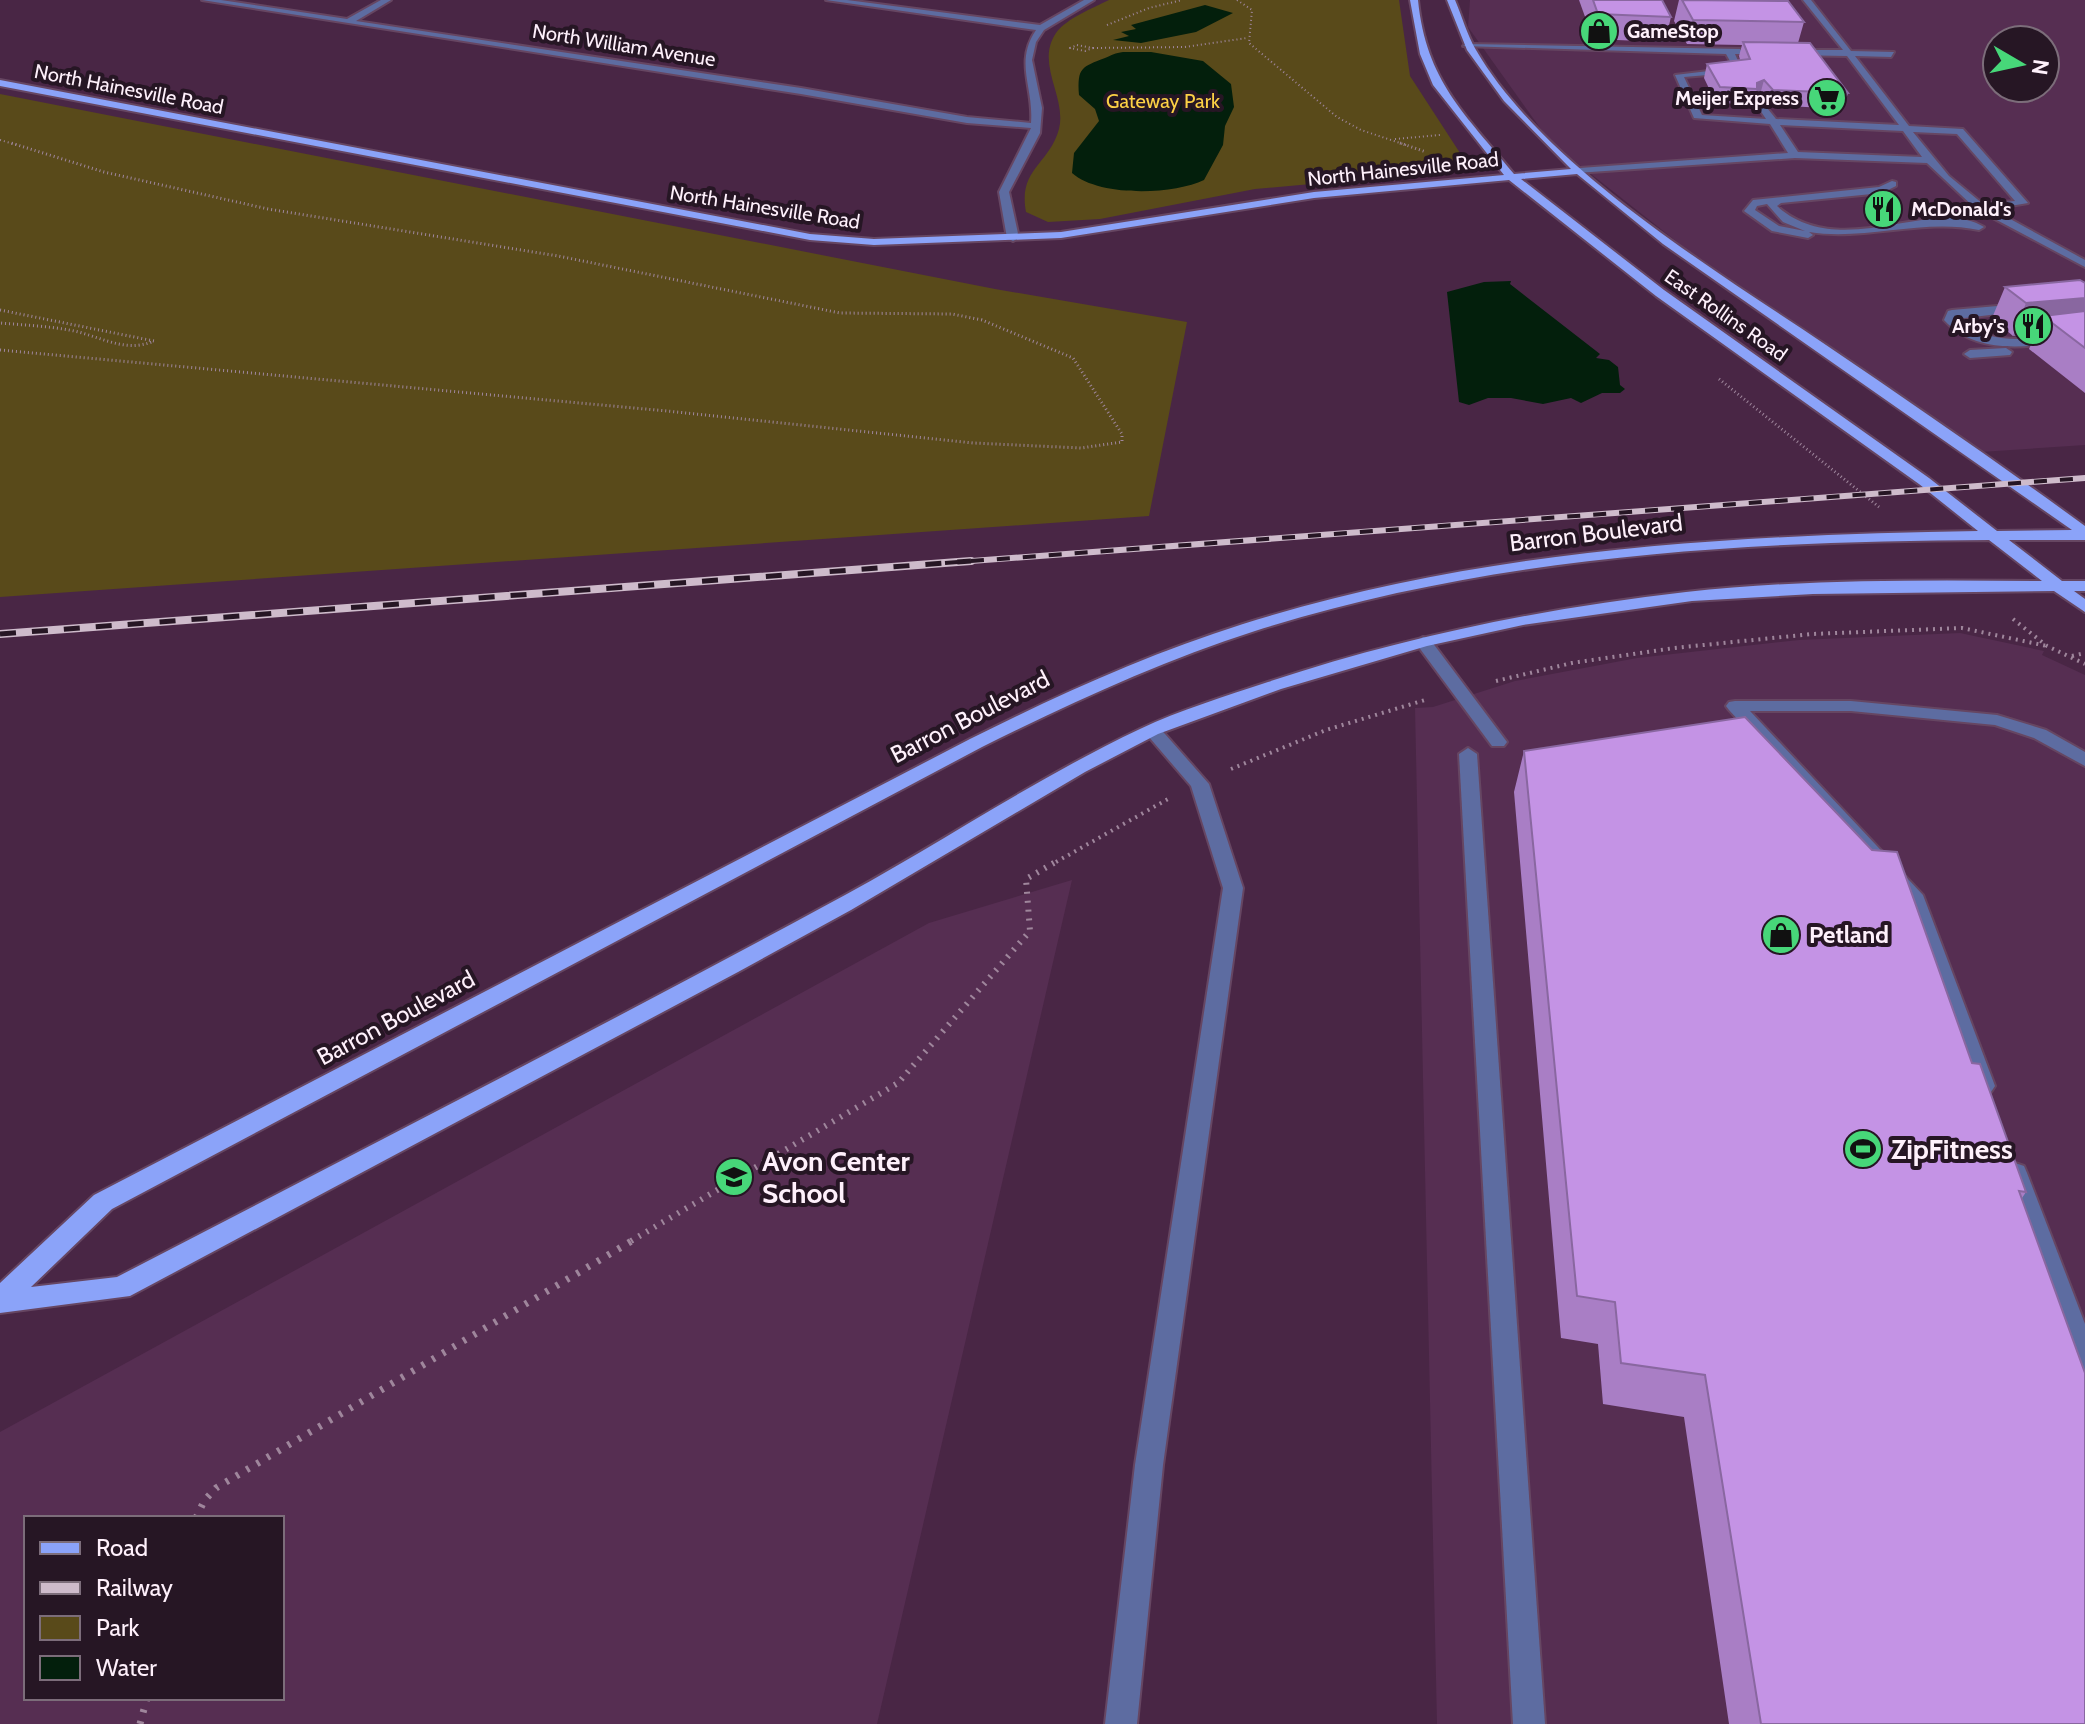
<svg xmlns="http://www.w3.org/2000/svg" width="2085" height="1724" viewBox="0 0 2085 1724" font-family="Cabin,sans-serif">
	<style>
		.built { fill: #562e52; fill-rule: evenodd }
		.green { fill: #594a1a }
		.water { fill: #031f0c }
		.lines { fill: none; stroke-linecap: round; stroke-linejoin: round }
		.minor-casing { stroke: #664662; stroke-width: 4 }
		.major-casing { stroke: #664662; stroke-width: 4 }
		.path-far4 { stroke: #9f869c; stroke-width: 2; stroke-dasharray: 1 3; stroke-linecap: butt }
		.path-far3 { stroke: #9f869c; stroke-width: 3; stroke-dasharray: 1 3; stroke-linecap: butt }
		.path-far2 { stroke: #9f869c; stroke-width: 4; stroke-dasharray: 2 5; stroke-linecap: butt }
		.path-far1 { stroke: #9f869c; stroke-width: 6; stroke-dasharray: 2 7; stroke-linecap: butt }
		.path { stroke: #9f869c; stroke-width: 7; stroke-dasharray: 3 9; stroke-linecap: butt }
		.minor { fill: #5d6ca1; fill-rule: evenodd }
		.major { fill: #8ba3f9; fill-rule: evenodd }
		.rail-far1-casing { stroke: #cebbcb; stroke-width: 6 }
		.rail-casing { stroke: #cebbcb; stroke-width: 8 }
		.rail-far1 { stroke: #261624; stroke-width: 4; stroke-dasharray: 13; stroke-linecap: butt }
		.rail { stroke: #261624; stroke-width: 5; stroke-dasharray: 16; stroke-linecap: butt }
		.wall { fill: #a97ec5 }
		.shaded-wall { fill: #8967a0 }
		.building { fill: #c493e5; stroke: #8967a0; stroke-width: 2 }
		.labels { text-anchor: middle; stroke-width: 8; stroke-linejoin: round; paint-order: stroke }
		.far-poi-label { font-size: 20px; font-weight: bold; fill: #fef0fb; stroke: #261624; text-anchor: start }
		.far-street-label { font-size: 20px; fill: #fef0fb; stroke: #261624 }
		.far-park-label { font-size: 20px; fill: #fcd145; stroke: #261624 }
		.street-label { font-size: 24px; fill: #fef0fb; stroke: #261624 }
		.poi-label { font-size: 24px; font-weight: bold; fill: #fef0fb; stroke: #261624; text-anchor: start }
		.near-poi-label { font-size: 28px; font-weight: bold; fill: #fef0fb; stroke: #261624; text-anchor: start }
	</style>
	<rect width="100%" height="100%" fill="#492645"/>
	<!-- built -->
	<g class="built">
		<path d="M1470 0H2085V445L1981 452 1921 408 1700 260 1572 159 1543 132 1468 27ZM1997 40H2045V88H1997Z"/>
		<path d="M1960 633 2044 651 2042 655 2085 675V1724H1437L1415 708 1433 707 1515 681 1637 658 1799 640Z"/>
		<path d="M1072 880 877 1724H0V1432L929 923ZM282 1518V1698H26V1518Z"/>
	</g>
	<!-- green -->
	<g class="green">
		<path d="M1109 0H1399L1410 76 1460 153 1454 161 1434 168 1355 180 1255 189 1100 219 1048 222 1026 212C1018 169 1049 165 1059 129 1067 97 1035 64 1056 33 1067 18 1093 8 1109 0Z"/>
		<path d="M0 94 995 289 1187 322 1149 516 0 597Z"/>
	</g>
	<!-- water -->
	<g class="water">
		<path d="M1205 5 1233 13 1196 32 1141 43 1113 40 1129 36 1121 32 1136 29 1131 25Z"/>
		<path d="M1123 52H1151L1203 61 1231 84 1234 107 1225 126 1223 145 1204 180C1173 195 1099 197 1072 173L1074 153 1099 121 1095 109 1079 95C1077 67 1082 67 1105 58 1112 55 1115 53 1123 52Z"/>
		<path d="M1511 281 1510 284 1600 354 1596 358 1609 360 1618 367 1620 385 1625 389 1620 393H1602L1581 403 1571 398 1543 404 1511 398H1488L1469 405 1459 402 1447 292 1484 282Z"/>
	</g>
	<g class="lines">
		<defs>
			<g id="minor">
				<path d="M202 0H221L347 19 381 0H391L356 21 801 88 967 117 1031 123C1034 87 1014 63 1036 30L826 0H847L1040 25 1084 0H1094L1044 30 1036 42 1032 60 1042 108 1040 133 1009 192 1019 238 1013 241 1007 238 999 192 1031 128 967 123 801 94Z"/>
				<path d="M1803 0H1811L1851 51 1894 52 1891 57 1855 56 1909 126 1963 129 2028 203 1992 209 2085 260V267L1976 209 1927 163 1795 158 1576 173V169L1580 168 1788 153 1770 124 1694 118 1675 75 1734 68 1726 54 1463 46 1467 44 1740 49 1743 54H1735L1743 72 1684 77 1702 115 1766 119 1754 101 1759 98 1776 119 1899 125 1847 56 1789 55 1792 50H1843ZM1780 125 1903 131 1922 157 1798 152ZM1913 132 1957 134 2015 201 1983 204 1949 176Z"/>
				<path d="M1892 181 1896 182V186L1882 193 1781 203 1777 206C1841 263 1933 195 1984 227L1979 230C1923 218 1866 241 1809 232L1813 235 1808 238 1772 231 1744 211 1753 200 1879 187ZM1767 204 1783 222 1805 231 1779 226 1755 210 1757 206Z"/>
				<path d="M2020 304 2024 305V311L1956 319C1994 350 2041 337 2085 331V339C2038 345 1980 359 1944 320L1948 311 1952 310Z"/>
				<path d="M2006 348 2012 352 2010 355 1970 358 1964 354 1970 350Z"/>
				<path d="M1423 637 1429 638 1507 742 1504 746H1492L1415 642Z"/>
				<path d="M1735 701H1851L1997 715 2046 730 2085 752V766L2034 738 1995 725 1851 711H1750L1923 895 1995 1086 1991 1092 1983 1095 1975 1092 1971 1086 1907 903 1729 710 1726 706 1729 702Z"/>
				<path d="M1152 725 1158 726 1209 784 1243 888 1163 1465 1137 1724H1105L1135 1465 1223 888 1191 786 1143 730Z"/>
				<path d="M1468 748 1477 754 1545 1724H1513L1459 754Z"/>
				<path d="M2015 1163 2024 1166 2027 1173 2085 1324V1372L2075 1369 2071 1360 2003 1173 2006 1166Z"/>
			</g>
			<path id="major" d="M1410 0H1418C1426 81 1465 114 1514 174L1571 169 1504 101 1467 50 1447 0H1455C1462 16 1467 35 1476 50 1544 167 1715 270 1826 345 1913 404 2000 464 2085 526V540H2009L2062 581H2085V591H2074L2085 599V612L2054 591 1813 594 1692 601 1523 625 1427 646 1281 689 1158 734 1085 772 851 910 738 972 130 1296 0 1313V1283L94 1195 970 739C1058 695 1148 654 1243 624 1480 549 1730 535 1978 531L1919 484 1656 296 1509 180 1314 198 1061 238 874 245 810 240 0 86V80L810 234 874 239 1061 232 1314 192 1504 175 1433 85 1420 54ZM1577 174 1663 244 2072 530 1997 531 1929 478 1664 290 1521 179ZM1989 540 2042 581C1924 580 1803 579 1686 592 1544 608 1404 637 1268 682 1226 696 1180 710 1140 729 1030 781 929 851 821 908 588 1034 352 1155 117 1277L31 1287 112 1209 982 747C1071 703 1161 661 1255 631 1491 556 1743 541 1989 540Z"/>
		</defs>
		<!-- minor casing -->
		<use href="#minor" class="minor-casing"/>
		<!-- major casing -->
		<use href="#major" class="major-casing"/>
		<!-- path-far4 -->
		<g class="path-far4">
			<path d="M1237 0 1252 10 1249 43 1337 117 1361 130 1406 145"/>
			<path d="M1107 25 1149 8 1182 0"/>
			<path d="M1077 45 1093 48 1085 51 1070 48Z"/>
			<path d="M1093 48 1185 47 1247 38"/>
			<path d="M1395 139 1440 135"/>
			<path d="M0 140 17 145"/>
		</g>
		<!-- path-far3 -->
		<g class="path-far3">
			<path d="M1400 143 1426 152"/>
			<path d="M0 310 154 341C124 354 99 335 69 330 47 326 23 325 0 323"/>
			<path d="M0 350 667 411 973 443 1081 448 1122 442V434L1073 358 982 320 952 314 840 313 558 256 268 209 104 172 11 143"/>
			<path d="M1719 379 1879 507"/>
		</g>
		<!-- path-far2 -->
		<g class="path-far2">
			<path d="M2013 619 2047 646 2085 664"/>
			<path d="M2072 656 2085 653"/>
			<path d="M1496 681 1572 663 1674 648 1812 634 1962 628 2047 646"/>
			<path d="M1231 769 1326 730 1425 700"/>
			<path d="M1056 862 1168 799"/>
		</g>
		<!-- path-far1 -->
		<path class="path-far1" d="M631 1241 898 1083 1030 931 1026 879 1059 860"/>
		<!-- path -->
		<g class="path">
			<path d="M196 1518 204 1501 216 1488 635 1239"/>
			<path d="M140 1724 147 1698"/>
		</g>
		<!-- minor -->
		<use href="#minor" class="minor"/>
		<!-- major -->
		<use href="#major" class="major"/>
		<defs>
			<path id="rail-far1" d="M945 563 2085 478"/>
			<path id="rail" d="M0 634 971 561"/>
		</defs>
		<!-- rail-far1 casing -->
		<use href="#rail-far1" class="rail-far1-casing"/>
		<!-- rail casing -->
		<use href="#rail" class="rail-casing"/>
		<!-- rail-far1 -->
		<use href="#rail-far1" class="rail-far1"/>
		<!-- rail -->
		<use href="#rail" class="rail"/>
	</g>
	<!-- wall -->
	<g class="wall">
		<path d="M1579 0H1662L1671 17 1665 42 1593 39Z"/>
		<path d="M1679 0H1766L1804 22 1798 43 1848 93 1843 109 1769 105 1760 95 1754 97 1753 104 1716 103 1704 78 1707 64 1740 60 1739 56 1742 45 1687 44 1674 21Z"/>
		<path d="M2085 283V393L2029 349 2036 334 2013 336 1992 318 2005 287Z"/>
		<path d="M1524 751 1972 1063 2026 1192 2022 1198 2085 1724H1729L1684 1417 1603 1404 1598 1344 1561 1338 1514 792Z"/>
	</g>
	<!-- shaded-wall -->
	<g class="shaded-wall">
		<path d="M1764 80 1760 95 1754 97 1757 89V83Z"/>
		<path d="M2085 298V329L2043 316 2036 334 2013 336 2026 303Z"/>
	</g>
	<!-- building -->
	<g class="building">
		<path d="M1593 0H1662L1671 17 1598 14Z"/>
		<path d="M1682 0 1788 1 1804 22 1693 20Z"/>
		<path d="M1743 42 1810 43 1848 93 1773 90 1764 80 1757 83V89L1720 87 1707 64 1750 59Z"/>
		<path d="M2080 280 2085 283V298L2026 303 2005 287Z"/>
		<path d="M2085 311V348L2043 316Z"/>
		<path d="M1745 717 1872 850 1897 852 1972 1063 1980 1064 2026 1192 2019 1191 2085 1373V1724H1761L1705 1375 1621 1363 1615 1302 1577 1296 1524 751Z"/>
	</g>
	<!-- icons -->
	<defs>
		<symbol id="shop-disc" viewBox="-11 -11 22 22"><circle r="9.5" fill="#47d779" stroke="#261624"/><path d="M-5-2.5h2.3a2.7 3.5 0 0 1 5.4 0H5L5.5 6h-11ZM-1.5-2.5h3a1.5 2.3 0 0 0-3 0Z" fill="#111"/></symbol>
		<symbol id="supermarket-disc" viewBox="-11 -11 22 22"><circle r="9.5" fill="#47d779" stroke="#261624"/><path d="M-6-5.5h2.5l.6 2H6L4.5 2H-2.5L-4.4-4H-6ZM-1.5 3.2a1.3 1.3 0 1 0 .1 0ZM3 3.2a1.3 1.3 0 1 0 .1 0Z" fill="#111"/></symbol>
		<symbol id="restaurant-disc" viewBox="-11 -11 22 22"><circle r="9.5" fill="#47d779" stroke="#261624"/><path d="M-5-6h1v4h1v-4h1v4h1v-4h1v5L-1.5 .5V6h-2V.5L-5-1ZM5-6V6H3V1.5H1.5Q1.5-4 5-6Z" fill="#111"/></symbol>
		<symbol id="stadium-disc" viewBox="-11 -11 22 22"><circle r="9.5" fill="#47d779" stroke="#261624"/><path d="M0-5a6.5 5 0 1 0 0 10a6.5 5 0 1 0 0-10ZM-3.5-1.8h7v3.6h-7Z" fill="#111"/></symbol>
		<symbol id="school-disc" viewBox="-11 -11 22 22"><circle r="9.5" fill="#47d779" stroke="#261624"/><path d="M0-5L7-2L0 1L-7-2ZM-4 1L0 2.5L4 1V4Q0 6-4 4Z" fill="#111"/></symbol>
	</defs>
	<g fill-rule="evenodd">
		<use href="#shop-disc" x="1577" y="9" width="44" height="44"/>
		<use href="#supermarket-disc" x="1805" y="76" width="44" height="44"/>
		<use href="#restaurant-disc" x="1861" y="187" width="44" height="44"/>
		<use href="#restaurant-disc" x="2011" y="304" width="44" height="44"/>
		<use href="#shop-disc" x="1759" y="913" width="44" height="44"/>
		<use href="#stadium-disc" x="1841" y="1127" width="44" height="44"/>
		<use href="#school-disc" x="712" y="1155" width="44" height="44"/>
	</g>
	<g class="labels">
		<!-- far-poi labels -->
		<g class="far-poi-label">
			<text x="1627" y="38">GameStop</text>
			<text x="1799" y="105" text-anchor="end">Meijer Express</text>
			<text x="1911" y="216">McDonald's</text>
			<text x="2005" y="333" text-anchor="end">Arby's</text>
		</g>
		<!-- far-street labels -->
		<g class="far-street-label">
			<text transform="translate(624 45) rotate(9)" y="7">North William Avenue</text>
			<text transform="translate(129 89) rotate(11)" y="7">North Hainesville Road</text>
			<text transform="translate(1403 169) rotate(-6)" y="7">North Hainesville Road</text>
			<text transform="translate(765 207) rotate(9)" y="7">North Hainesville Road</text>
			<text transform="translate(1726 315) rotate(35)" y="7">East Rollins Road</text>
		</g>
		<!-- far-park labels -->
		<g class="far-park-label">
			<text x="1163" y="108">Gateway Park</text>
		</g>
		<!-- street labels -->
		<g class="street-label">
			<text transform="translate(1596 533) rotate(-7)" y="8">Barron Boulevard</text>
			<text transform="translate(970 717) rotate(-27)" y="8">Barron Boulevard</text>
			<text transform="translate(396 1018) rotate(-28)" y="8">Barron Boulevard</text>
		</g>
		<!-- poi labels -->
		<g class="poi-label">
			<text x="1809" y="943">Petland</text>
		</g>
		<!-- near-poi labels -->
		<g class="near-poi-label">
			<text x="1891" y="1159">ZipFitness</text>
			<text x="762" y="1171">Avon Center<tspan x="762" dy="32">School</tspan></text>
		</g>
	</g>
	<!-- legend -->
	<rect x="24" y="1516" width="260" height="184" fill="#261624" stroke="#7c6d7a" stroke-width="2"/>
	<rect x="40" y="1542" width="40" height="12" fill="#8ba3f9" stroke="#7c6d7a" stroke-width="2"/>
	<text x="96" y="1556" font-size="24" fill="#fef0fb">Road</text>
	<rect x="40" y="1582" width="40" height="12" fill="#cebbcb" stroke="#7c6d7a" stroke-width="2"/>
	<text x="96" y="1596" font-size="24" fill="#fef0fb">Railway</text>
	<rect x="40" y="1616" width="40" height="24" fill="#594a1a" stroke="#7c6d7a" stroke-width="2"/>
	<text x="96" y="1636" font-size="24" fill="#fef0fb">Park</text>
	<rect x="40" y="1656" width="40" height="24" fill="#031f0c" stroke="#7c6d7a" stroke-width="2"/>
	<text x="96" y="1676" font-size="24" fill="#fef0fb">Water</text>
	<!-- north arrow -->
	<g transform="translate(2021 64) rotate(99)"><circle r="38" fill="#261624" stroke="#7c6d7a" stroke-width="2"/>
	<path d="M0-6L14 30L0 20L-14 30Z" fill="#47d779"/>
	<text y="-12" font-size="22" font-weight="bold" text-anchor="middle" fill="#fef0fb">N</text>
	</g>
</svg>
